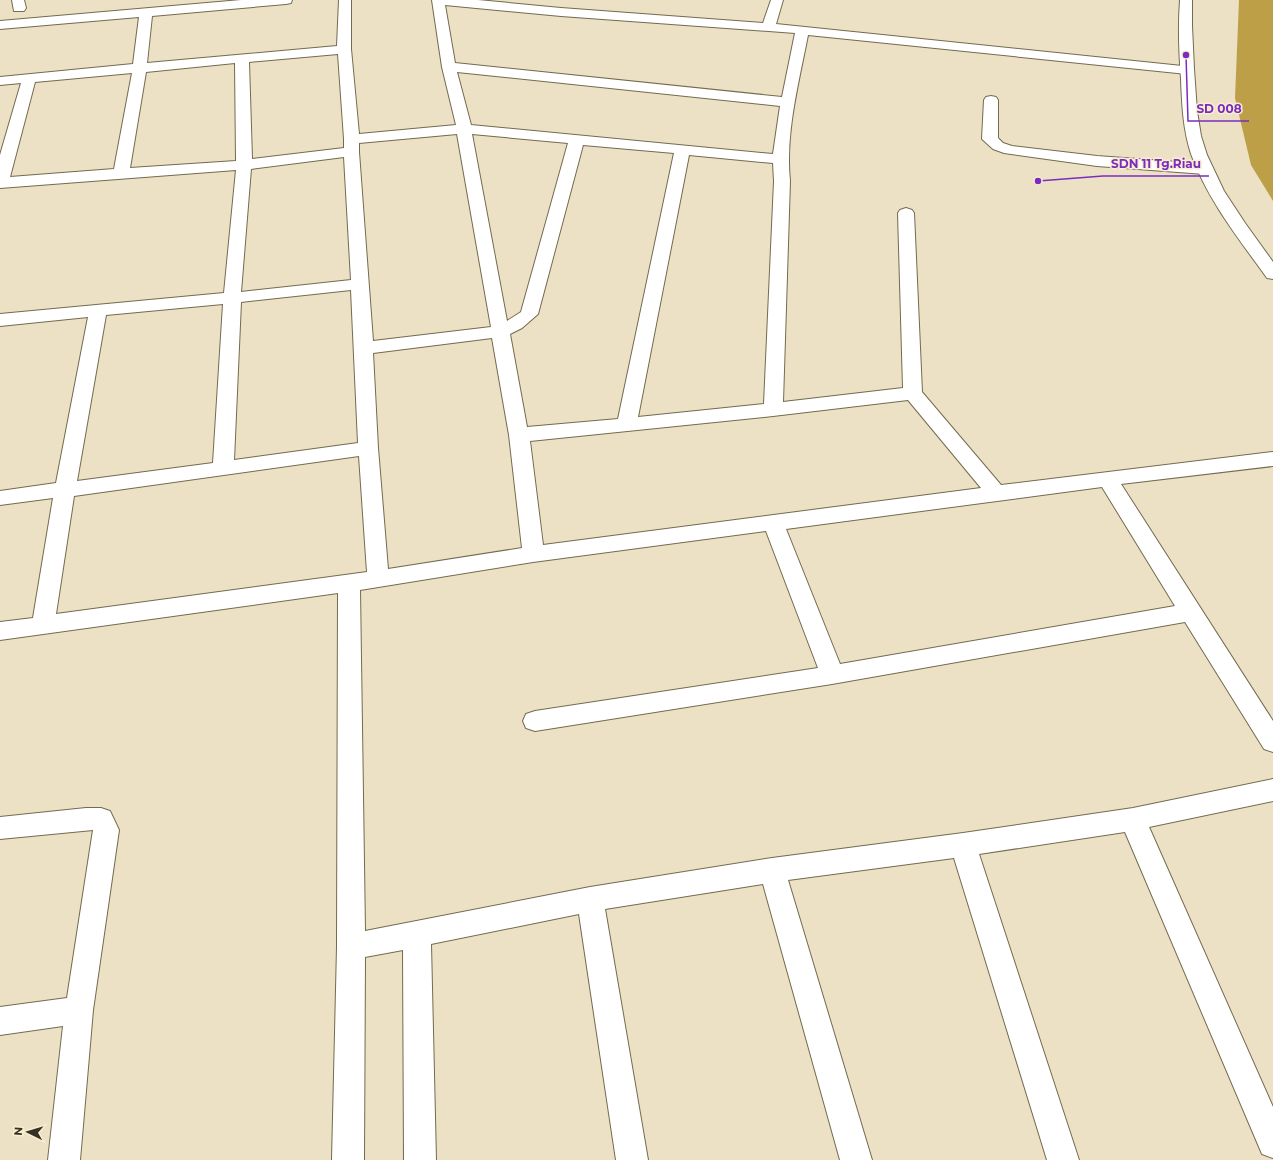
<svg xmlns="http://www.w3.org/2000/svg" width="1273" height="1160" viewBox="0 0 1273 1160" font-family="Montserrat,sans-serif">
	<style>
		.forest { fill: #bd9f48 }
		.lines { fill: none; stroke-linecap: round; stroke-linejoin: round }
		.minor-casing { stroke: #736a4f; stroke-width: 2 }
		.major-casing { stroke: #736a4f; stroke-width: 2 }
		.minor { fill: #fff; fill-rule: evenodd }
		.major { fill: #fff; fill-rule: evenodd }
		.leader { fill: none; stroke: #7b2cbf; stroke-width: 1.5 }
		.callout-dot { fill: #7b2cbf; stroke: #f9eed0; stroke-width: 1.5 }
		.callout-label { font-size: 12px; text-anchor: middle; font-weight: bold; fill: #7b2cbf; stroke: #f9eed0; stroke-width: 3; stroke-linejoin: round; paint-order: stroke }
	</style>
	<rect width="100%" height="100%" fill="#ece1c4"/>
	<!-- forest -->
	<path class="forest" d="M1239 0H1273V201L1251 165 1235 98Z"/>
	<g class="lines">
		<defs>
			<g id="minor">
				<path d="M12 0H24L26 8 24 11H14Z"/>
				<path d="M241 0H292L291 3 286 4 152 16 147 63 337 46 339 0H351V49L359 134 456 125 442 67 432 0H478L561 8 763 23 771 0H783L776 24 1192 67 1194 70 1192 73 1187 74 808 35C799 82 785 133 790 181L783 402 903 388 898 213 900 210 906 208 912 210 914 213 922 392 1001 485 1273 452V466L1121 484 1273 721V752L1264 749 1185 622 832 684 535 731 526 728 523 721 526 714 535 711 818 668 766 531 533 562 360 590 365 931 590 887 772 858 963 833 1133 808 1273 779V801L1149 827 1273 1107V1158L1262 1154 1125 832 979 854 1079 1160H1047L954 858 788 880 872 1160H840L763 884 605 909 648 1160H616L579 914 431 944 436 1160H404L403 950 365 957 364 1160H332L337 947 338 593 0 640V622L33 618 53 498 0 505V491L56 483 88 317 0 326V314L224 293 236 170 0 188V155L21 83 0 85V77L133 64 139 17 0 29V21ZM445 5 561 16 795 33 782 97 455 63ZM338 54 344 139V148L252 159 249 62ZM235 63 236 161 130 168 146 72ZM457 72 780 106 773 154 471 125ZM132 73 114 169 10 177 35 82ZM457 134 491 327 373 341 359 152V143ZM472 134 568 143 521 312 507 321ZM583 145 674 153 618 419 527 427 510 334 522 328 538 314ZM689 155 773 163 774 181 764 404 638 417ZM344 157 351 280 241 292 251 169ZM351 290 358 443 234 460 241 302ZM223 304 213 463 77 481 106 315ZM492 338 509 435 522 548 388 569 378 448 373 353ZM908 400 981 488 543 545 530 441 773 416ZM359 456 367 572 56 614 74 496ZM1102 487 1175 606 840 664 786 529Z"/>
				<path d="M991 96 996 97 998 100V138L1003 143 1012 146 1097 156 1205 164 1211 166 1213 169 1211 172 1205 174 1097 166 1004 153 993 149 982 139 984 100 986 97Z"/>
				<path d="M86 808H101L110 811 119 830 93 1010 80 1160H48L63 1026 0 1035V1007L67 998 93 830 0 839V817Z"/>
			</g>
			<path id="major" d="M1180 0H1192V26L1194 69 1197 111 1201 136 1207 155 1224 191 1245 223 1273 262V279L1267 278C1239 239 1207 199 1191 154 1183 129 1182 105 1181 79 1179 53 1178 26 1180 0Z"/>
		</defs>
		<!-- minor casing -->
		<use href="#minor" class="minor-casing"/>
		<!-- major casing -->
		<use href="#major" class="major-casing"/>
		<!-- minor -->
		<use href="#minor" class="minor"/>
		<!-- major -->
		<use href="#major" class="major"/>
	</g>
	<!-- callouts -->
	<path class="leader" d="M1186 55L1188 121H1249M1038 181L1103 176H1209"/>
	<g class="callout-dot">
		<circle cx="1186" cy="55" r="4"/>
		<circle cx="1038" cy="181" r="4"/>
	</g>
	<g class="callout-label">
		<text x="1219" y="113">SD 008</text>
		<text x="1156" y="168">SDN 11 Tg.Riau</text>
	</g>
	<!-- north arrow -->
	<g transform="translate(28 1132) rotate(275)" stroke="#f9eed0" stroke-width="3" paint-order="stroke">
	<path d="M0-3L7 15L0 10L-7 15Z" fill="#353125"/>
	<text y="-6" font-size="11" font-weight="bold" text-anchor="middle" fill="#353125">N</text>
	</g>
</svg>
